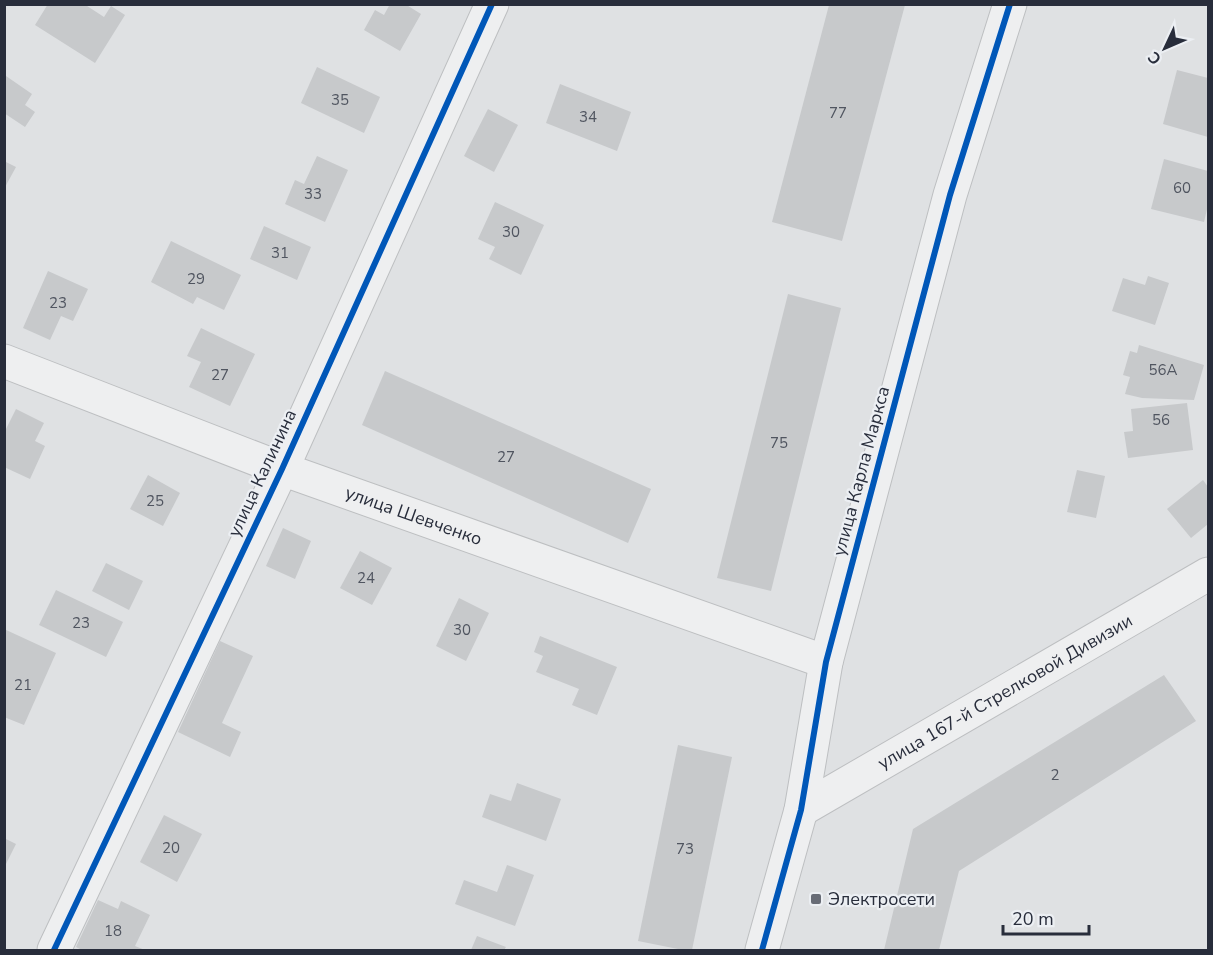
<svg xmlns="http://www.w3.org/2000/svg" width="1213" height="955" viewBox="0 0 1213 955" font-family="'Nunito Sans',sans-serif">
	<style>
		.building { fill: #c7c9cb }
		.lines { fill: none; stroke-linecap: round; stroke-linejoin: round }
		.minor-casing { stroke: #bdbfc1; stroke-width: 35 }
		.minor { stroke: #eeeff0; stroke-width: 33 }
		.cycleway-casing { stroke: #eceff3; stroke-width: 10 }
		.cycleway { stroke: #0057b8; stroke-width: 6 }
		.poi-dot { fill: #686c76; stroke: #eceff3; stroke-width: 2 }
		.labels { text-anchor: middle; stroke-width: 4.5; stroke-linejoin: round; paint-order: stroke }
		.number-label { font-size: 15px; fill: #505560 }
		.street-label { font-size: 18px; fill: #282d3b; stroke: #eceff3 }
		.poi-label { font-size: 18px; fill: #282d3b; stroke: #eceff3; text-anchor: start }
	</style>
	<rect width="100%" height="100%" fill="#dfe1e3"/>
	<!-- building -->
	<g class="building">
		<path d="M48 4H84L104 17 111 6 125 15 95 63 35 25Z"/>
		<path d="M390 4H405L421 14 400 51 364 30 375 10 384 15Z"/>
		<path d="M829 5H905L842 241 772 222Z"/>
		<path d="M317 67 380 97 364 133 301 103Z"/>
		<path d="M1177 70 1208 78V137L1163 124Z"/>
		<path d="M6 76 32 94 25 105 35 112 25 127 4 113Z"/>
		<path d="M560 84 631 112 617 151 546 123Z"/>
		<path d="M488 109 518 125 494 172 464 156Z"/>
		<path d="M317 156 348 170 325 222 285 204 295 180 304 184Z"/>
		<path d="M1164 159 1208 171V205L1204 222 1151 209Z"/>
		<path d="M4 161 16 167 4 189Z"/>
		<path d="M495 202 544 225 521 275 489 259 495 247 478 239Z"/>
		<path d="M264 226 311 247 297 280 250 259Z"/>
		<path d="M171 241 241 275 224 310 197 297 193 304 151 282Z"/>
		<path d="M48 271 88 289 73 321 61 316 50 340 23 328Z"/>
		<path d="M1148 276 1169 283 1155 325 1112 311 1123 278 1145 285Z"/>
		<path d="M788 294 841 308 771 591 717 578Z"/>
		<path d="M201 328 255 354 230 406 189 387 201 362 187 356Z"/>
		<path d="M1139 345 1204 365 1194 400 1142 398 1125 394 1130 377 1123 375 1130 351 1137 353Z"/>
		<path d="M385 371 651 489 628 543 362 425Z"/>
		<path d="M1187 403 1193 450 1128 458 1124 432 1133 431 1131 409Z"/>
		<path d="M16 409 44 423 35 441 45 446 30 479 4 467V433Z"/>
		<path d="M1077 470 1105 476 1096 518 1067 512Z"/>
		<path d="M148 475 180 493 163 526 130 509Z"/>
		<path d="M1203 480 1208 487V524L1191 538 1167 509Z"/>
		<path d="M283 528 311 541 295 579 266 566Z"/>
		<path d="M360 551 392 568 372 605 340 588Z"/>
		<path d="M106 563 143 581 129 610 92 591Z"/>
		<path d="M56 590 123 622 106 657 39 625Z"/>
		<path d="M459 598 489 613 466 661 436 646Z"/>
		<path d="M4 629 56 653 24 725 4 717Z"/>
		<path d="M540 636 617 667 597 715 572 705 579 689 536 672 543 656 534 652Z"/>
		<path d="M220 641 253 656 222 723 241 732 230 757 178 732Z"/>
		<path d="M1164 675 1196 721 959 871 939 950H884L913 829Z"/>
		<path d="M678 745 732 757 692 950H683L638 941Z"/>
		<path d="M517 783 561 799 546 841 482 817 490 794 511 801Z"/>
		<path d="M164 815 202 834 177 882 140 862Z"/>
		<path d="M4 838 16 844 4 868Z"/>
		<path d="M507 865 534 875 515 926 455 904 464 880 497 892Z"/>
		<path d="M98 900 118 909 121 901 150 915 135 946 145 950H82L76 947Z"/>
		<path d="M477 936 506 947 504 950H471Z"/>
	</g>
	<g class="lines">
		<defs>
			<g id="minor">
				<path id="s1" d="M4 361 282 469 826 662"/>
				<path id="s2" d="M801 810 1208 574"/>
				<path d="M54 950 282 469 492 4"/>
				<path d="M762 950 801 810 826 662 950 195 1010 4"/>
			</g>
		</defs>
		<!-- minor casing -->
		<use href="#minor" class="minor-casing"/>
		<!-- minor -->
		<use href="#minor" class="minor"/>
		<defs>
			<g id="cycleway">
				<path d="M54 950 282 469 492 4"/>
				<path d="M762 950 801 810 826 662 950 195 1010 4"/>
			</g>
		</defs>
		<!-- cycleway casing -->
		<use href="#cycleway" class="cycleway-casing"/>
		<!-- cycleway -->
		<use href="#cycleway" class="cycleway"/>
	</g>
	<!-- markers -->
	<rect class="poi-dot" x="810" y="893" width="12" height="12" rx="3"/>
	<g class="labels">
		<!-- number labels -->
		<g class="number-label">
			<text x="340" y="105">35</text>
			<text x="838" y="118">77</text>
			<text x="588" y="122">34</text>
			<text x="1182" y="193">60</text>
			<text x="313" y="199">33</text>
			<text x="511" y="237">30</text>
			<text x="280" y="258">31</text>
			<text x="196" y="284">29</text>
			<text x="58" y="308">23</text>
			<text x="1163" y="375">56А</text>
			<text x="220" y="380">27</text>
			<text x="1161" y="425">56</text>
			<text x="779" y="448">75</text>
			<text x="506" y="462">27</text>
			<text x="155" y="506">25</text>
			<text x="366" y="583">24</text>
			<text x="81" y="628">23</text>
			<text x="462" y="635">30</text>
			<text x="23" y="690">21</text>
			<text x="1055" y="780">2</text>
			<text x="171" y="853">20</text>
			<text x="685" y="854">73</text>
			<text x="113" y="936">18</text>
		</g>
		<!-- street labels -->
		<g class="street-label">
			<text transform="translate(861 471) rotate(-75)" y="6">улица Карла Маркса</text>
			<text transform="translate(262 473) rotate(-65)" y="6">улица Калинина</text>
			<text dy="6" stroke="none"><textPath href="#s1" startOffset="438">улица Шевченко</textPath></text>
			<text dy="6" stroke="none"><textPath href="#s2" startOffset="236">улица 167-й Стрелковой Дивизии</textPath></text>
		</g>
		<!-- poi labels -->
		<g class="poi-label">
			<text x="828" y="905">Электросети</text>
		</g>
	</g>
	<!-- border -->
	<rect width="1213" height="955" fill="none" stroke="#282d3b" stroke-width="12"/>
	<!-- north arrow -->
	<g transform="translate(1165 48) rotate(226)" stroke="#eceff3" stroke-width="4.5" paint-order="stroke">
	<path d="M0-4.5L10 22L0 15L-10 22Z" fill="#282d3b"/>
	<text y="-9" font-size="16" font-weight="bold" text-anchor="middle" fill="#282d3b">С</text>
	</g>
	<!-- scale -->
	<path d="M1003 925v9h86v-9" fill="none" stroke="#282d3b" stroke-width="3"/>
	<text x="1012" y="925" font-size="18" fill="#282d3b" stroke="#eceff3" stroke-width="4.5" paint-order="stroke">20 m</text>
</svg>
